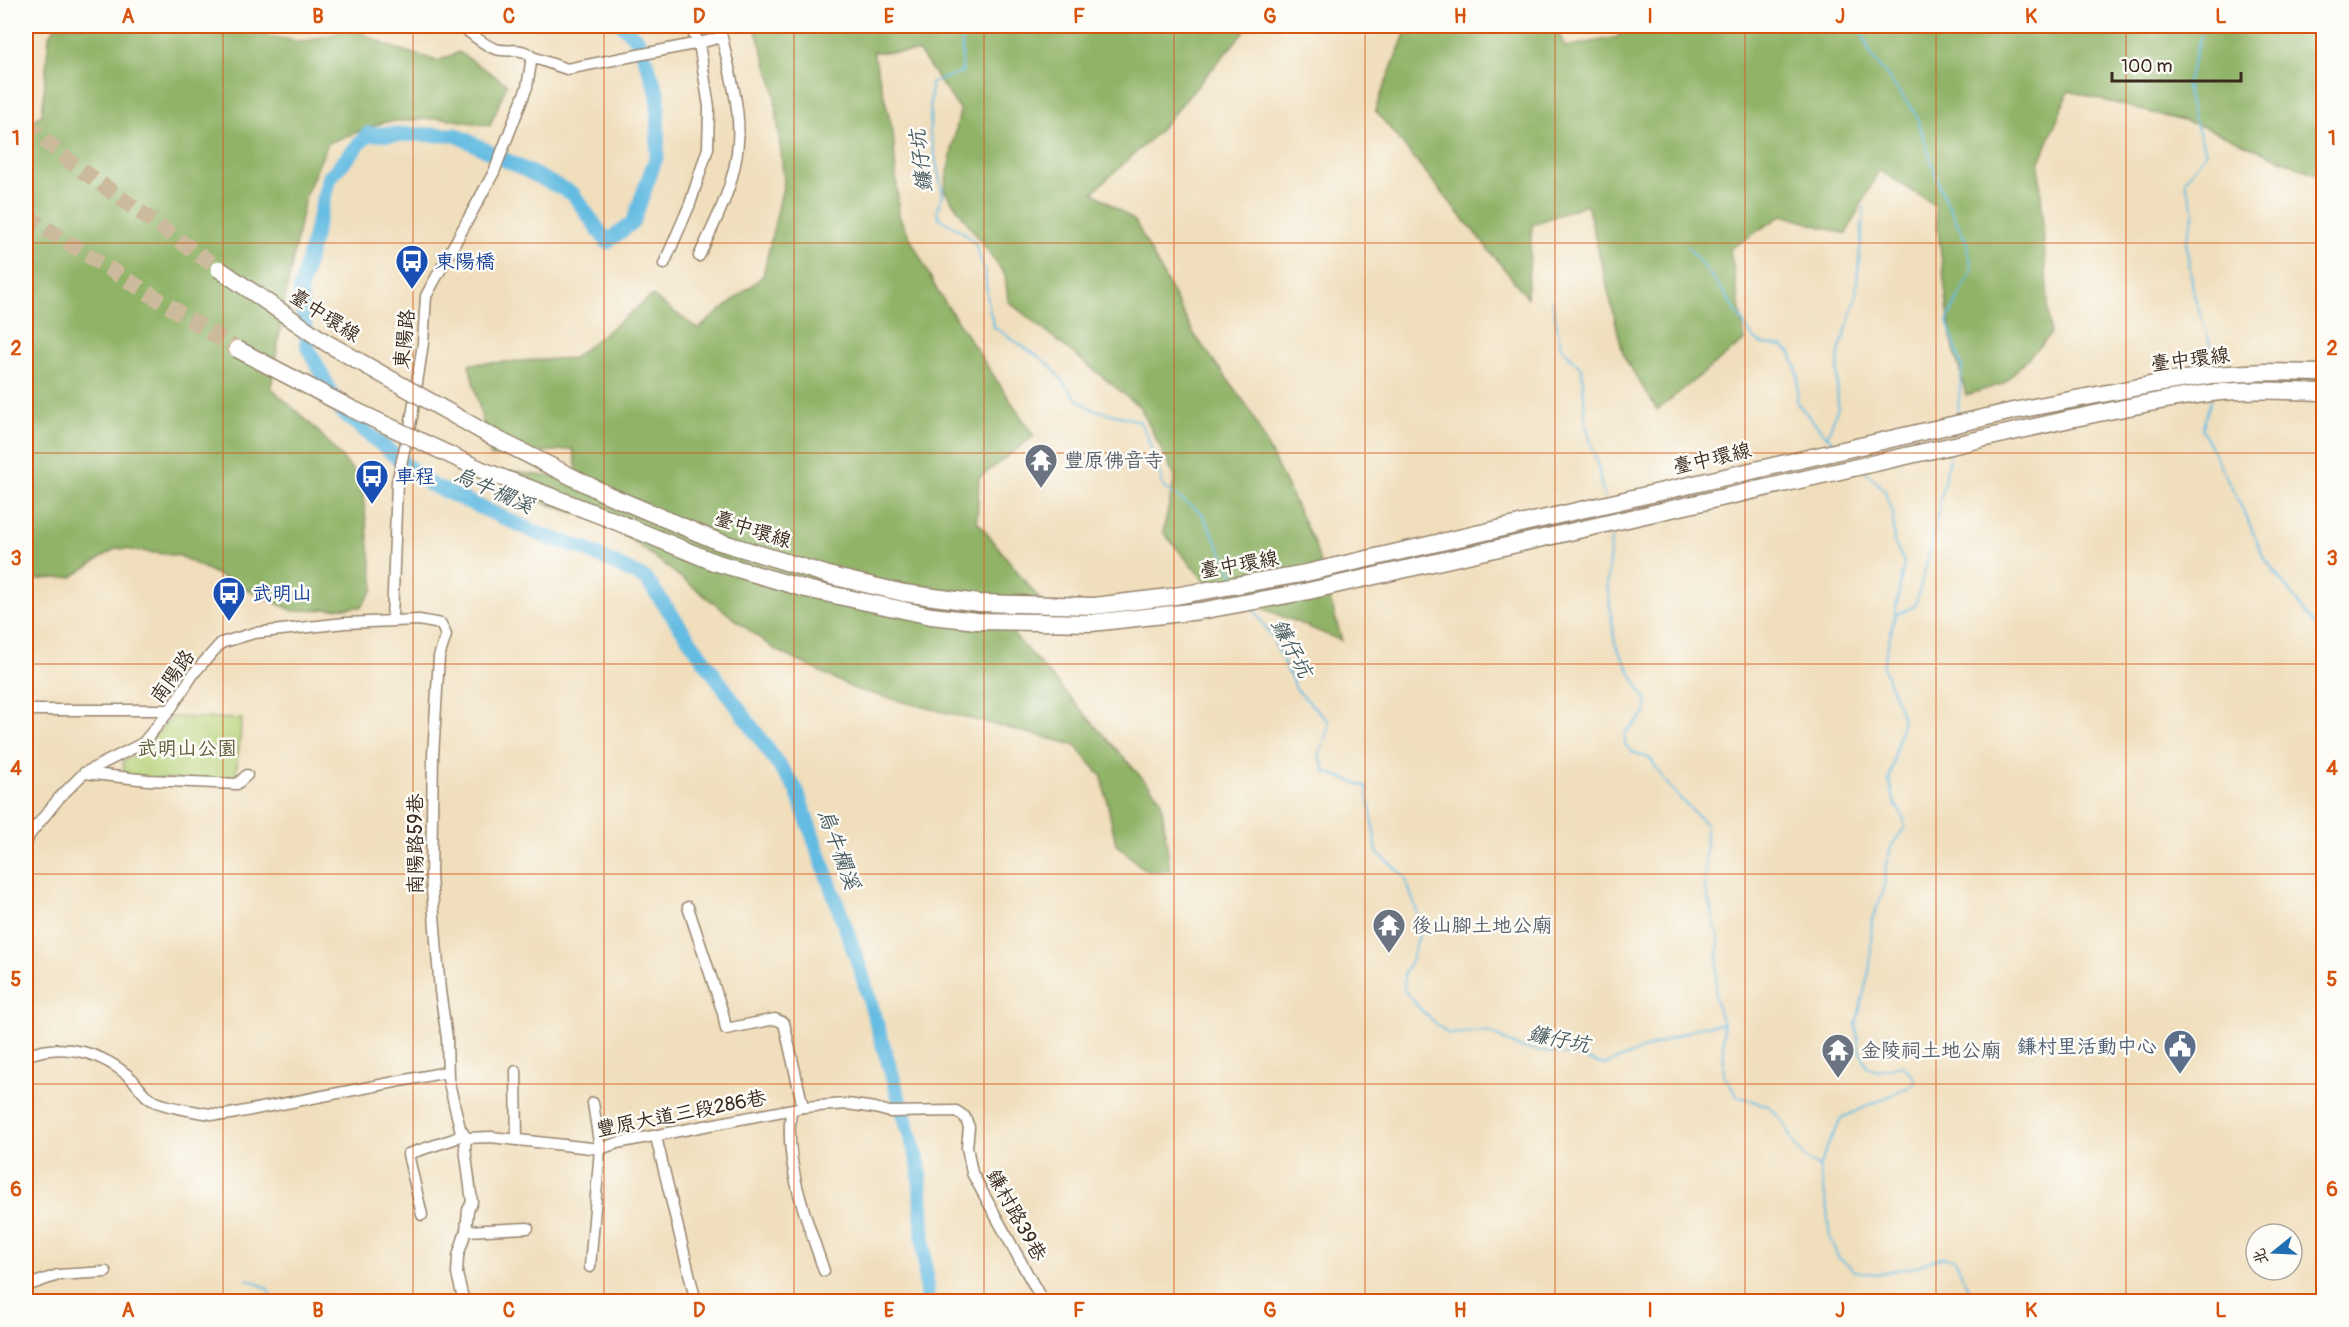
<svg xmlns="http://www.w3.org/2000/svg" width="2349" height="1327" viewBox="0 0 2349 1327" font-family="Pangolin,'LXGW WenKai TC',sans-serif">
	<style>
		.green { fill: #b6d177; stroke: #787e4a; stroke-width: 1.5 }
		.forest { fill: #90b368; stroke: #666e43; stroke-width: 1.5 }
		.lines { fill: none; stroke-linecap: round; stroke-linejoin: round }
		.stream { stroke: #65bce2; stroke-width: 2 }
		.river { stroke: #65bce2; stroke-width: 15 }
		.highway-tunnel { stroke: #ccba9c; stroke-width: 16; stroke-dasharray: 16 8; stroke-linecap: butt }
		.minor-casing { stroke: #96846d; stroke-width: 13 }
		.highway-casing { stroke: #96846d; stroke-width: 19 }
		.minor { stroke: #fff; stroke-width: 10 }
		.highway { stroke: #fff; stroke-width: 16 }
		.highway-bridge-casing { stroke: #96846d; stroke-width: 19; stroke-linecap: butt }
		.highway-bridge { stroke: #fff; stroke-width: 16 }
		.grid { fill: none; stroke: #d7540e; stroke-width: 1.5; stroke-opacity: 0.55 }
		.labels { text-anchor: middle; stroke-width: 5; stroke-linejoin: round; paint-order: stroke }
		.transit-label { font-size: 20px; fill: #164399; stroke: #fdfcf7; text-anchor: start }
		.street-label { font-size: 20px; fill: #3b2a1e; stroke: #fdfcf7 }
		.worship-label { font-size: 20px; fill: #5b616d; stroke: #fdfcf7; text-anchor: start }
		.park-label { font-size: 20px; fill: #605c39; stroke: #fdfcf7 }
		.service-label { font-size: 20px; fill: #4e5e75; stroke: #fdfcf7; text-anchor: end }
		.water-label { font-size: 21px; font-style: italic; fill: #4a5d63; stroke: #fdfcf7 }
		.neatline { fill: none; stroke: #d7540e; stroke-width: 2 }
		.grid-label { font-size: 20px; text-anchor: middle; font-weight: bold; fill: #d7540e }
	</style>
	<rect width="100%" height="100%" fill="#fdfcf7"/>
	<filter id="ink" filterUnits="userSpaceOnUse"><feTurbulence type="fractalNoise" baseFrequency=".0167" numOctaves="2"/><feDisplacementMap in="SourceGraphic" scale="12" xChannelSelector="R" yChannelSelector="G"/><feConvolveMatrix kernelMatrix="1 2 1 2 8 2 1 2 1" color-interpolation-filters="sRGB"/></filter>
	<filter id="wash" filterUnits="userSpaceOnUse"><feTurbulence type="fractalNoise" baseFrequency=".008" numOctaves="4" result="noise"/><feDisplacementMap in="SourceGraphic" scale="24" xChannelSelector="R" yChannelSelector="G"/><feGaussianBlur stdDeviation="1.35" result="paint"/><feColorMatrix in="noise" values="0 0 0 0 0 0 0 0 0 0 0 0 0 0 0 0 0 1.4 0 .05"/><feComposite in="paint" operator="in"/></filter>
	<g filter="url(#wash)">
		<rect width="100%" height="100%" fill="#f0debc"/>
		<!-- green -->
		<path class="green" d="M172 717 242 719 235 782 125 777 123 762 141 751Z"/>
		<!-- forest -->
		<g class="forest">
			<path d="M56 26H237L258 34 302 42 354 29 388 46 438 61 459 52 507 84 490 126 443 118 384 122 328 143 305 197 285 299 271 388 316 429 361 479 374 588 361 607 294 611 266 599 180 556 116 548 72 577 26 580V124L42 115 49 36Z"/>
			<path d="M751 26H1249L1156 134 1093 192 1135 221 1194 334 1250 410 1315 545 1342 641 1209 586 1163 532 1175 477 1140 407 1008 301 1005 275 944 190 960 110 919 52H873L893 132 899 216 938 292 1034 436 979 478 977 521 1042 602 1005 625 1161 799 1170 871H1146L1116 844 1102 777 1075 745 857 690 774 649 611 524 520 496 515 472 579 480 573 449 491 457 469 364 573 358 652 296 698 329 763 276 784 182 774 88 755 28Z"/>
			<path d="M1408 26H1556L1565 47 1618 37 1625 26H2323V177L2202 126 2069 91 2039 164 2050 335 2003 384 1966 395 1951 337 1935 205 1879 170 1846 234 1782 215 1730 249 1745 340 1657 410 1624 357 1587 204 1532 225 1527 297 1375 110Z"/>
		</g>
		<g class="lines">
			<!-- stream -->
			<g class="stream">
				<path d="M947 26 962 35"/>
				<path d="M1859 26 1872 57 1916 114 1941 191 1967 243 1972 270 1947 321 1962 367 1957 418"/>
				<path d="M962 35V72L931 83 930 133 943 195 937 209 939 218 963 232 975 243 984 269 989 308 994 327 1049 364 1075 397 1092 409 1139 421 1146 433 1164 488 1202 513 1236 580"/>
				<path d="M962 35 974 26"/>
				<path d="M2201 35 2186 86 2192 113 2206 152 2185 181 2194 212 2186 243 2194 295 2218 367"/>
				<path d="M1687 246 1723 291 1753 338 1762 344 1782 346 1791 353 1798 374 1797 403 1827 437"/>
				<path d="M1552 300 1561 347 1582 369 1586 425 1598 467 1604 498"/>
				<path d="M2211 399 2202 430 2245 514 2263 556 2324 638"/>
				<path d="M1836 444 1827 437 1838 407 1837 383 1839 351 1855 303 1864 207"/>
				<path d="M1866 472 1884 489 1893 513 1894 542 1904 562 1895 613"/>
				<path d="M1609 531 1611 540 1607 583 1615 644 1647 702 1645 714 1625 733V745L1633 752 1651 759C1665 785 1685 804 1706 824L1705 887 1719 940 1715 998 1723 1024"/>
				<path d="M1253 608 1272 637 1296 689 1328 721V730L1319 756 1326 772 1367 787 1377 852 1405 877 1422 926 1411 961 1404 973V990L1422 1011 1448 1034 1487 1031 1520 1048 1571 1055 1604 1065 1702 1026 1723 1024 1724 1075 1737 1096 1768 1106 1783 1121 1793 1143 1805 1158 1819 1167 1826 1200 1830 1239 1838 1257 1855 1271 1875 1274 1913 1267 1943 1257 1955 1259 1974 1302"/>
				<path d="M2324 934 2321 945 2324 946"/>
				<path d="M1819 1167 1829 1143 1842 1118 1909 1087 1916 1082 1911 1073 1901 1065 1878 1071 1867 1067 1859 1049 1856 1025 1870 967 1872 920 1884 890 1886 864 1892 845 1905 827 1903 816 1895 804 1889 781 1903 718 1883 666 1895 615 1915 606 1929 555 1950 453"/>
				<path d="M247 1279 267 1288 274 1302"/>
			</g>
			<!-- river -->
			<path class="river" d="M623 26 638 40 658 94 657 155 633 222 607 242 573 194 456 135 368 134 329 178 300 291 308 348 340 410 429 484 544 536 585 549 646 579 796 789 860 968 919 1165 927 1302"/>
		</g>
	</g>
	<g filter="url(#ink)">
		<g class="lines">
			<!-- highway-tunnel -->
			<g class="highway-tunnel">
				<path d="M26 124 69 161 219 269"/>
				<path d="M26 216 237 349"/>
			</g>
			<defs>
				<g id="minor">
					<path d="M532 57 567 69 699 43 722 37C729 71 741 107 738 142 736 182 716 221 699 256"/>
					<path d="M664 264 690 204 708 148 709 107 699 43 689 26"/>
					<path d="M392 620 397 482 412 416 423 343 426 296 494 172 527 87 532 57C522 46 509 53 496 49 484 46 471 33 461 26"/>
					<path d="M26 710H170"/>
					<path d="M84 773 148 780 237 784 247 775"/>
					<path d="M26 843 30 834 59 798 84 773 143 743 170 710 194 673 221 643 254 633 345 623 419 620 441 624 446 635 439 657 433 756 431 877 440 991 447 1038 448 1079 460 1128 466 1138"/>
					<path d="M688 907 723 1013 726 1029 775 1019 784 1023 803 1107"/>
					<path d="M26 1056C63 1041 103 1052 133 1080 139 1087 144 1096 152 1100 164 1107 211 1115 225 1115L447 1072"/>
					<path d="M516 1071 517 1140"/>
					<path d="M791 1110C784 1167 807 1219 824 1271"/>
					<path d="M656 1137 696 1302"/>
					<path d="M466 1138 491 1137 600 1149 617 1143 803 1107 847 1104 875 1108 890 1112 956 1111 965 1117 969 1127 967 1147 972 1173 1043 1302"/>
					<path d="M422 1215 408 1154 454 1139 463 1133"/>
					<path d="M466 1231 528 1228"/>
					<path d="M590 1267 600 1149 593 1103"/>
					<path d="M26 1286 58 1275 106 1272"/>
					<path d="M464 1302 457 1274 458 1256 466 1231 468 1210 472 1202 465 1148 466 1138"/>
				</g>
				<g id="highway">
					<path d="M606 494 717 541 835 577 904 593 979 603 1094 606 1169 597 1306 573 2013 411 2155 384 2211 375 2266 372 2324 373"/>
					<path d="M610 519 714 562 806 589 931 616 977 621 1091 623 1200 611 1304 592 2070 419C2117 410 2164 398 2212 393 2249 389 2286 391 2324 392"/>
				</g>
			</defs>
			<!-- minor casing -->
			<use href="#minor" class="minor-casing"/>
			<!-- highway casing -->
			<use href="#highway" class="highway-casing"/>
			<!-- minor -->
			<use href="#minor" class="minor"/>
			<!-- highway -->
			<use href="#highway" class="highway"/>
			<defs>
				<g id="highway-bridge">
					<path d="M219 269 325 342 489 435 606 494"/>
					<path d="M237 349 352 409 482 470 610 519"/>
				</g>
			</defs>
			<!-- highway-bridge casing -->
			<use href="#highway-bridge" class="highway-bridge-casing"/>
			<!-- highway-bridge -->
			<use href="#highway-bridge" class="highway-bridge"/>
		</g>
	</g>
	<!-- grid -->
	<path class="grid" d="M223 26V1302M413 26V1302M604 26V1302M794 26V1302M984 26V1302M1174 26V1302M1365 26V1302M1555 26V1302M1745 26V1302M1936 26V1302M2126 26V1302M26 243H2324M26 453H2324M26 664H2324M26 874H2324M26 1084H2324"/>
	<!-- icons -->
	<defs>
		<symbol id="bus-pin" viewBox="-11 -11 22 30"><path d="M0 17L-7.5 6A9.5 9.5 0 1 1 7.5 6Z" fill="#1a4fb4" stroke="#fdfcf7"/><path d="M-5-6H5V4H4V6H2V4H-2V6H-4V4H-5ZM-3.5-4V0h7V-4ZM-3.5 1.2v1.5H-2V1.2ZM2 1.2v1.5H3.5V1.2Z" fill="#fff"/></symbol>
		<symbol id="temple-pin" viewBox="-11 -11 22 30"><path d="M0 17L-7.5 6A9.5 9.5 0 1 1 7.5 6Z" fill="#6b7280" stroke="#fdfcf7"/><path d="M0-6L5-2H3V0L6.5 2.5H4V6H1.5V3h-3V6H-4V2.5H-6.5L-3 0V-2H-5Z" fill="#fff"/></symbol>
		<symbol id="civic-pin" viewBox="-11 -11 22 30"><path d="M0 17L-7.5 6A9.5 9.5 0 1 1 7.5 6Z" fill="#5c6f8a" stroke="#fdfcf7"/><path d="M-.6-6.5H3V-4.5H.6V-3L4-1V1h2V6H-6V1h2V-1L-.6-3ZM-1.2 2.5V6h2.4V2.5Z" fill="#fff"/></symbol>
	</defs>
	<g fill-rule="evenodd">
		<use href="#bus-pin" x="393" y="242" width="38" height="52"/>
		<use href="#temple-pin" x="1022" y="441" width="38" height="52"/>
		<use href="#bus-pin" x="353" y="457" width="38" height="52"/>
		<use href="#bus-pin" x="210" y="574" width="38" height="52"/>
		<use href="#temple-pin" x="1370" y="906" width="38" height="52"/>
		<use href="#civic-pin" x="2161" y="1027" width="38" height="52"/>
		<use href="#temple-pin" x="1819" y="1031" width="38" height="52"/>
	</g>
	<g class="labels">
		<!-- transit labels -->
		<g class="transit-label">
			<text x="435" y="268">東陽橋</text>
			<text x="395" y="483">車程</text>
			<text x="252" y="600">武明山</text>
		</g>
		<!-- street labels -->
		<g class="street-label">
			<text transform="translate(325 315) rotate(33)" y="7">臺中環線</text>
			<text transform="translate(404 339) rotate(-84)" y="7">東陽路</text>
			<text transform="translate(2190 359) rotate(-7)" y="7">臺中環線</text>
			<text transform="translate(1712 458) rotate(-13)" y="7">臺中環線</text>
			<text transform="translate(753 529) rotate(18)" y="7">臺中環線</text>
			<text transform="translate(1239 564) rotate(-10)" y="7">臺中環線</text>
			<text transform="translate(172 676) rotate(-54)" y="7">南陽路</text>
			<text transform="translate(415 844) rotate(-90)" y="7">南陽路59巷</text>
			<text transform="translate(681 1113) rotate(-11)" y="7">豐原大道三段286巷</text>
			<text transform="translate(1017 1215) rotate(61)" y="7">鎌村路39巷</text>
		</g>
		<!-- worship labels -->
		<g class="worship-label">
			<text x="1064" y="467">豐原佛音寺</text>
			<text x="1412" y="932">後山腳土地公廟</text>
			<text x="1861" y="1057">金陵祠土地公廟</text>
		</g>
		<!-- park labels -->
		<g class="park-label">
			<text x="187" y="755">武明山公園</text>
		</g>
		<!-- service labels -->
		<g class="service-label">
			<text x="2157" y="1053">鎌村里活動中心</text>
		</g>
		<!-- water labels -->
		<g class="water-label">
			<text transform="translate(921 161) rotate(-97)" y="7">鐮仔坑</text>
			<text transform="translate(494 490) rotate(24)" y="7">烏牛欄溪</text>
			<text transform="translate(1292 648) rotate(62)" y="7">鐮仔坑</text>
			<text transform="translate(839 849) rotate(70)" y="7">烏牛欄溪</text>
			<text transform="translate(1559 1039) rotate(12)" y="7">鐮仔坑</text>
		</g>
	</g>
	<!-- margin -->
	<rect width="2349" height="1327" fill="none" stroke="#fdfcf7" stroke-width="66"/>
	<!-- north arrow -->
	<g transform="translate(2274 1252) rotate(252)"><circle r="28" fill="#fdfcf7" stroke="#afa8a0" stroke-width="1.5"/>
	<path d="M0-4.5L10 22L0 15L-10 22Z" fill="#1f6fb2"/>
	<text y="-9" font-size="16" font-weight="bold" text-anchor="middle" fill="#3b2a1e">北</text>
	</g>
	<!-- scale -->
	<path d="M2112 72v9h129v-9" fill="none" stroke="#3b2a1e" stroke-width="3"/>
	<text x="2121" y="72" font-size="18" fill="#3b2a1e" stroke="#fdfcf7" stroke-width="4.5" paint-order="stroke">100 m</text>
	<rect x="33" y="33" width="2283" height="1261" class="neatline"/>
	<g class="grid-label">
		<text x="128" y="23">A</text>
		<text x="318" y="23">B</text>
		<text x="509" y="23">C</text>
		<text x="699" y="23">D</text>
		<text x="889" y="23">E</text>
		<text x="1079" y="23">F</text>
		<text x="1270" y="23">G</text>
		<text x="1460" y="23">H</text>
		<text x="1650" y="23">I</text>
		<text x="1840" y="23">J</text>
		<text x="2031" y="23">K</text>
		<text x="2221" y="23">L</text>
		<text x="16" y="145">1</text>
		<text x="2332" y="145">1</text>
		<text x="16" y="355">2</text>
		<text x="2332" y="355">2</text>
		<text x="16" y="565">3</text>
		<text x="2332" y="565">3</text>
		<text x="16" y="775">4</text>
		<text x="2332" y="775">4</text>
		<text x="16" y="986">5</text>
		<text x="2332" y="986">5</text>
		<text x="16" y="1196">6</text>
		<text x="2332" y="1196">6</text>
		<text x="128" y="1317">A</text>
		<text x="318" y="1317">B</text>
		<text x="509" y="1317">C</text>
		<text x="699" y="1317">D</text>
		<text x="889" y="1317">E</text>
		<text x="1079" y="1317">F</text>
		<text x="1270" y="1317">G</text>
		<text x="1460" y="1317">H</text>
		<text x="1650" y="1317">I</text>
		<text x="1840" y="1317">J</text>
		<text x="2031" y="1317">K</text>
		<text x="2221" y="1317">L</text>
	</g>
</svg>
